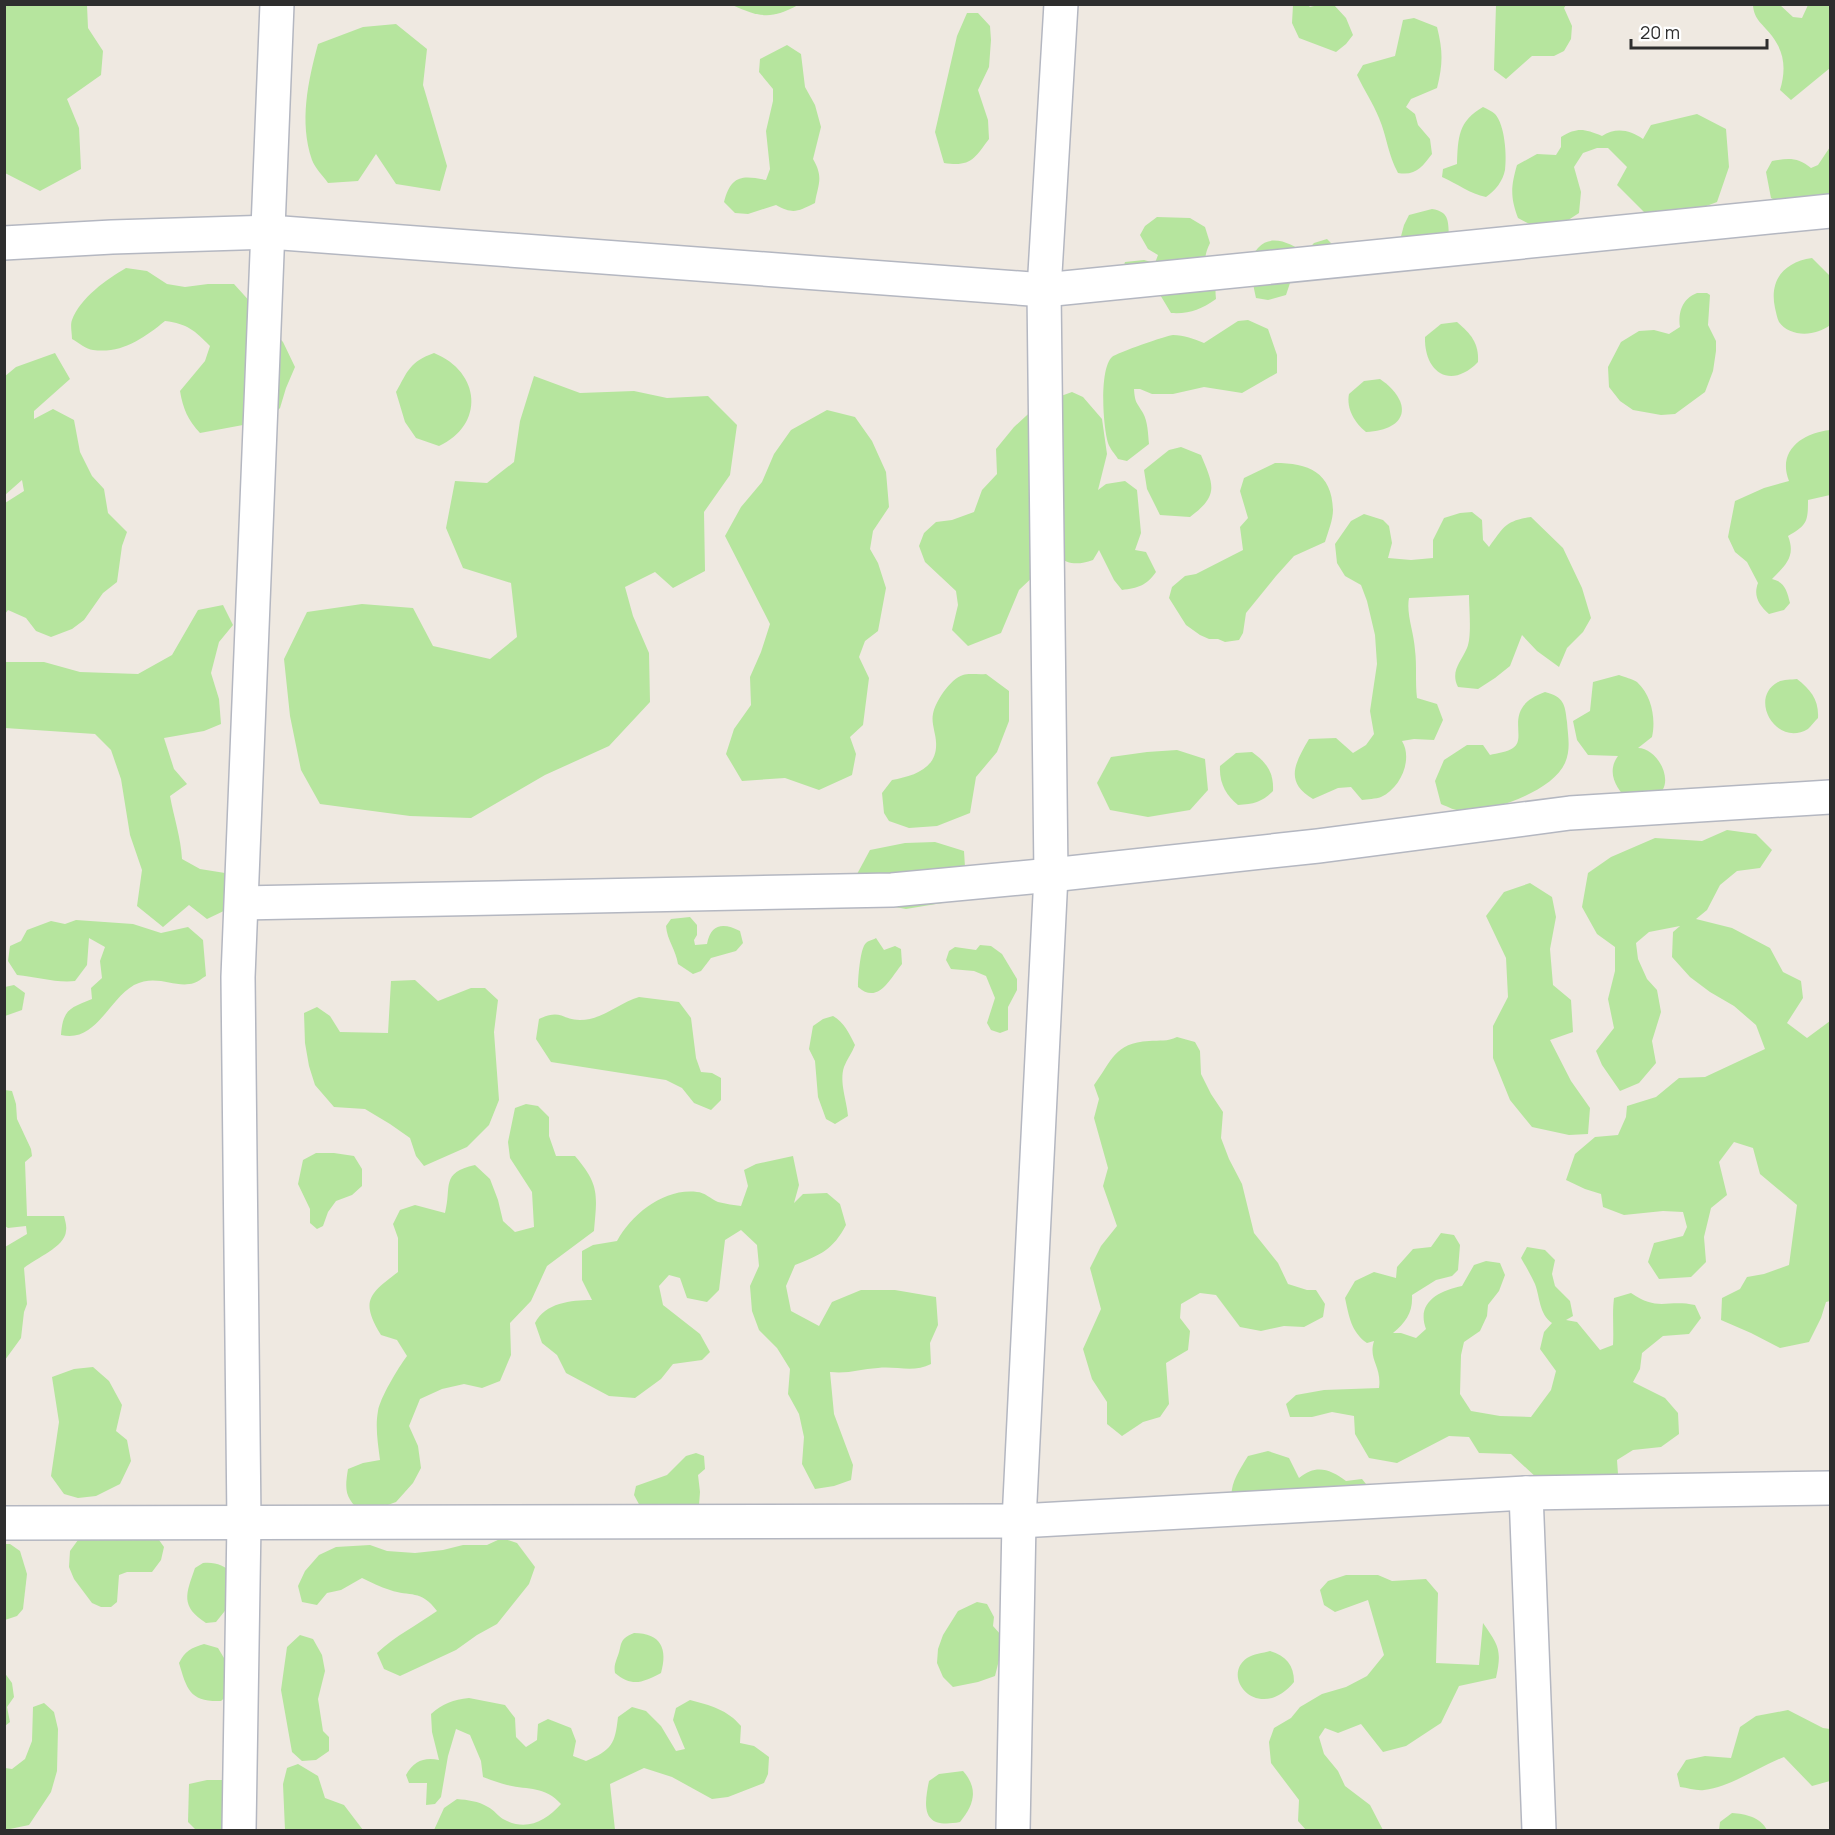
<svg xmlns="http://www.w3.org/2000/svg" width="1835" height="1835" viewBox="0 0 1835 1835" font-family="Manrope,sans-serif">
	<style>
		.green { fill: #b6e59e }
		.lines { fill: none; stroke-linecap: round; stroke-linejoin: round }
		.street-casing { stroke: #b4b7c1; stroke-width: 36 }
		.street { stroke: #fff; stroke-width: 33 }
	</style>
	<rect width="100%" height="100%" fill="#efe9e1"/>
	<!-- green -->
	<g class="green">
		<path d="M4 5H87L88 28 103 51 101 75 67 99 79 128 81 169 40 191 5 173Z"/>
		<path d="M732 5H798C771 20 759 17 732 5Z"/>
		<path d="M1293 5H1308L1310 7 1318 5H1334L1346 18 1353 35 1346 44 1336 52 1299 38 1292 23Z"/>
		<path d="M1496 5H1566L1564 8 1572 26 1571 39 1564 51 1554 56H1532L1506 79 1494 70Z"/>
		<path d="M1753 5H1780L1793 17 1802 18 1808 5H1830V68L1791 100 1780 90C1786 70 1785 53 1772 36 1763 24 1754 20 1753 5Z"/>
		<path d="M967 13H978L990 26 991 40 989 67 978 90 988 120 989 139C974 159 971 167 944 163L935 132 957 36Z"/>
		<path d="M1414 18 1437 27C1443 51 1443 64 1437 88L1411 99 1406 107 1415 114 1418 125 1430 139 1432 154C1422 167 1416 176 1398 173 1388 155 1387 137 1379 118 1373 103 1364 90 1357 75L1363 65 1395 56 1403 20Z"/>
		<path d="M396 24 427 49 423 85 447 166 440 191 396 184 376 154 358 181 328 183C323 176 315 168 312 160 299 122 308 81 318 44L363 27Z"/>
		<path d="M787 45 801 54 805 87 815 105 821 127 813 159C824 178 818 184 815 203 798 211 794 215 776 205L748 214 735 213 724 202C731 175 742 175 766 180L770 169 766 131 773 101V89L759 72 760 59Z"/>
		<path d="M1483 107C1487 109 1492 111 1495 114 1505 125 1507 156 1505 170 1503 181 1495 191 1486 197 1470 194 1458 184 1442 177L1443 169 1457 164C1458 138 1458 121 1483 107Z"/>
		<path d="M1697 114 1726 129 1729 167 1717 202 1683 215H1647L1617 185 1627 167 1608 148H1597L1583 153 1574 167 1581 192 1579 213C1552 231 1548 235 1518 218 1510 197 1511 186 1517 165L1537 154 1556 155 1561 147V137C1578 127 1584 129 1602 136 1616 127 1630 130 1643 139L1651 125Z"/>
		<path d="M1830 147V196L1781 203 1771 198 1766 172 1772 161C1788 158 1798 157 1811 168L1818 165Z"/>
		<path d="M1432 209C1449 212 1448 220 1449 235L1400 240 1404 225 1409 215Z"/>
		<path d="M1157 217 1190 218 1205 227 1210 243C1199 266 1211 262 1215 279 1216 285 1215 292 1216 299 1200 310 1190 314 1171 313L1159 293 1121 275 1125 262 1144 260 1155 263 1158 255 1148 249 1140 235 1145 226Z"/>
		<path d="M1327 239 1340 252 1292 277 1286 295 1268 300 1256 298C1254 288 1248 265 1252 256 1253 253 1256 251 1258 248 1271 233 1292 244 1305 253L1314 243Z"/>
		<path d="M1812 258 1830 276V325C1817 336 1790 338 1779 322 1777 318 1776 312 1775 308 1769 280 1784 262 1812 258Z"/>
		<path d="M126 268 147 271 167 284 185 287 208 284H234L253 305 264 322 283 342 295 367 286 388 280 408 261 428 243 425 200 433C188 420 183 409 180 391L205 361 210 346C194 330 188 324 165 321 144 338 122 354 93 350 86 349 79 343 72 339 72 333 70 325 72 320 80 298 107 279 126 268Z"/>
		<path d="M1697 293H1707L1710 295 1708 325 1716 341V351L1713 371 1705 392 1675 414 1661 415 1633 410 1620 401 1609 387 1608 367 1621 342 1639 331 1654 330 1669 334 1680 327C1678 312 1682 299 1697 293Z"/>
		<path d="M1248 320 1268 329 1277 355V373L1242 393 1204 387 1173 394H1152L1140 389H1134C1135 404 1137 402 1143 413 1148 422 1148 434 1149 444L1127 461 1118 459C1115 454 1110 449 1108 443 1103 427 1099 369 1112 357 1116 353 1168 335 1173 335 1184 335 1194 339 1204 343L1238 321Z"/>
		<path d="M1457 322C1471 334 1479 343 1478 362 1451 390 1424 373 1425 337L1441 324Z"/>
		<path d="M55 353 70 379 34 411V419L53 409 74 420 80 452 92 476 104 489 108 513 127 532 122 546 117 582 103 593 84 620 72 629 51 637 36 631 26 618 8 610 5 614V503L24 491 22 480 5 495 4 377 16 367Z"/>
		<path d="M434 353C481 372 485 425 439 446L416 438 405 422 396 392C408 370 410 362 434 353Z"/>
		<path d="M534 376 580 393 634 391 667 398 708 396 737 425 730 475 704 512 705 571 673 588 655 572 625 587 633 616 649 653 650 702 609 746 545 775 471 818 410 816 320 804 301 770 290 716 284 659 307 612 362 604 413 608 433 646 490 659 517 637 511 583 463 568 446 528 455 481 487 483 514 462 520 421Z"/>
		<path d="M1380 379C1413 402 1409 430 1366 432 1355 423 1346 409 1349 394L1364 381Z"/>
		<path d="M1072 392 1083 397 1102 419 1107 454 1098 490 1106 484 1125 481 1137 490 1141 533 1135 550 1146 552 1156 572C1146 586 1138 588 1122 590L1114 580 1099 550 1093 560C1078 565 1070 565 1055 556L1019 590 1001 633 968 646 952 630 958 605 956 591 925 562 919 546 924 533 936 522 952 520 974 512 982 490 997 474 996 449 1014 427 1039 404Z"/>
		<path d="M827 410 855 417 872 441 886 472 889 507 873 531 870 549 878 563 886 588 878 631 865 641 859 657 869 678 863 725 850 737 856 754 852 775 819 790 785 778 742 781 726 754 734 729 751 705 750 677 761 652 770 624 725 536 741 507 762 482 774 454 791 430Z"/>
		<path d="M1830 430V495L1808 500C1808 522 1807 525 1788 536 1796 556 1786 565 1772 579 1785 582 1787 591 1790 603L1784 610 1769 614C1759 605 1753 596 1758 583L1747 562 1735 552 1728 537 1735 501 1764 488 1789 481C1777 451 1802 433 1830 430Z"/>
		<path d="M1181 447 1201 455C1214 486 1219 495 1190 517L1160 515 1147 489 1144 470 1169 450Z"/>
		<path d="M1275 463C1308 463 1332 472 1333 510 1333 520 1328 532 1325 542L1294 556 1276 576 1246 613 1243 633 1239 640 1225 642 1218 639H1209L1200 635 1186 625 1169 598 1172 587 1185 576 1196 574 1243 550 1240 527 1248 518 1240 491 1244 478Z"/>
		<path d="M1472 512 1482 520 1483 540 1489 547C1504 527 1505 521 1531 517L1563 548 1582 588 1591 618 1583 632 1567 648 1559 667 1537 651 1522 635 1510 666 1495 678 1478 689 1458 687C1450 671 1461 662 1467 648 1472 637 1469 608 1469 595L1409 598C1406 614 1414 632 1415 650 1417 666 1415 682 1417 698L1437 704 1443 720 1434 740 1414 739 1402 741C1413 759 1401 788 1381 797 1376 799 1367 799 1362 800L1351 787 1338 788 1313 799C1284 782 1295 763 1309 739L1336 738 1353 753 1366 745 1374 734 1370 711 1377 664 1375 635 1367 601 1361 585 1345 576 1337 563 1335 544 1351 521 1364 514 1383 520 1389 526 1392 543 1388 558 1411 560 1433 558V540L1444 518 1460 513Z"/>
		<path d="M223 605 233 625 219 642 211 673 219 699 221 724 204 731 164 738 174 769 187 784 170 796C174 818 181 838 182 859L200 869 225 873 235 889 230 908 207 919 189 905 163 927 137 906 142 870 130 835 121 779 111 750 95 734 5 728 4 662H44L80 672 138 674 172 655 198 610Z"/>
		<path d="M986 674 1009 691V721L997 752 976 777 970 813 937 826 909 828 889 821 884 813 882 793 892 780C913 776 938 769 936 742 936 734 931 723 933 714 935 702 950 679 963 675 969 673 979 675 986 674Z"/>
		<path d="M1619 675C1624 677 1633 679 1637 682 1652 696 1656 719 1652 737L1638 748C1659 748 1678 787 1654 797 1647 800 1637 800 1630 801 1616 790 1606 772 1618 756L1588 755 1577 740 1573 721 1590 711 1593 682Z"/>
		<path d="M1797 679C1811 690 1819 700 1818 718 1815 721 1811 726 1808 729 1776 748 1748 698 1778 682 1784 679 1791 680 1797 679Z"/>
		<path d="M1545 692C1564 697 1565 704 1567 722 1568 737 1571 749 1565 763 1553 791 1491 813 1463 811 1456 811 1448 807 1441 804L1435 781 1444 760 1467 745H1483L1490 755C1497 753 1508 752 1513 748 1529 738 1500 708 1545 692Z"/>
		<path d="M1177 750 1205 759 1208 790 1190 810 1148 817 1110 810 1097 783 1111 757 1147 752Z"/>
		<path d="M1252 752C1266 762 1274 772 1273 791 1262 802 1254 804 1238 805 1226 795 1219 783 1220 766L1236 753Z"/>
		<path d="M1727 830 1756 834 1772 850 1760 868 1737 871 1720 885 1707 910 1696 919 1732 928 1770 948 1783 972 1801 981 1803 998 1787 1023 1807 1038 1830 1021V1301L1826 1302 1821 1318 1809 1342 1780 1348 1751 1333 1721 1320 1722 1298 1740 1289 1747 1277 1764 1274 1789 1265 1797 1205 1760 1174 1753 1148 1734 1142 1719 1162 1727 1195 1711 1208 1704 1237 1706 1262 1691 1277 1659 1279 1648 1262 1654 1243 1683 1236 1687 1227 1683 1212 1663 1211 1624 1215 1603 1207 1601 1194 1585 1189 1566 1180 1575 1154 1595 1137 1618 1135 1626 1117 1627 1106 1656 1097 1679 1078 1705 1077 1765 1049 1756 1025 1734 1006 1710 992 1690 977 1672 957 1673 932 1680 926 1649 932 1636 943 1638 959 1647 979 1657 990 1661 1012 1652 1041 1656 1063 1639 1083 1620 1091 1602 1065 1596 1051 1614 1028 1608 999 1615 971V947L1597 934 1582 907 1588 873 1611 857 1655 838 1702 841Z"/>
		<path d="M935 842 964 851 966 882 948 902 906 909 869 902 856 876 870 850 905 843Z"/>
		<path d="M1530 883 1552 897 1556 917 1550 949 1553 985 1571 1000 1573 1032 1550 1040 1571 1081 1590 1108 1588 1134 1569 1135 1532 1127 1510 1100 1493 1058V1026L1508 997 1506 958 1486 916 1504 892Z"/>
		<path d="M690 917 697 925V935L694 940 695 945 707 944C711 923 724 923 740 931L743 943 736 951 711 958 701 971 693 974 678 964C676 950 667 940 666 926L671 919Z"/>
		<path d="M76 920 133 924 161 933 188 927 203 940 206 976C202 978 198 982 194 983 175 989 157 973 134 985 107 1001 96 1043 61 1035 63 1009 70 1008 92 999L91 988 102 978 100 961 105 947 89 938 87 965 75 981C56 983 37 977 17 975L8 961 10 946 21 941 27 930 51 921 65 924Z"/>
		<path d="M876 938 884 950 895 946 901 949 902 964C890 979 878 1005 858 987 858 979 860 948 866 943 869 940 873 940 876 938Z"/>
		<path d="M980 945 991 946 1002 954 1017 979V990L1008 1007V1030L1000 1033 991 1030 987 1023 995 998 986 976 974 971 951 969 946 960 949 951 955 947 976 950Z"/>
		<path d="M415 980 438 1001 471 988H485L498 1000 494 1032 499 1100 489 1125 467 1147 424 1166 416 1156 410 1138 390 1124 365 1109 334 1107 315 1085 309 1066 305 1043 304 1013 317 1007 330 1016 340 1032 388 1033 391 981Z"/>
		<path d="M14 985 25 993 22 1010 5 1016V987Z"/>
		<path d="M639 997 679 1002 691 1018 696 1058 701 1072 712 1073 721 1078V1100L711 1110 694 1103 682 1088 666 1080 551 1062 536 1039 539 1019C561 1009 560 1019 580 1020 602 1020 619 1003 639 997Z"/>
		<path d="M833 1016C844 1022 849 1033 855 1045 852 1053 847 1059 844 1067 839 1082 847 1101 848 1116L835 1124 826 1119 818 1097 815 1061 809 1049 813 1026 823 1019Z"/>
		<path d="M1177 1037 1195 1042 1200 1051 1201 1074 1211 1094 1223 1112 1221 1138 1229 1159 1242 1184 1254 1233 1278 1263 1288 1284 1307 1290H1316L1325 1304 1323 1317 1304 1327 1284 1326 1261 1331 1240 1327 1216 1295 1200 1293 1181 1304 1180 1318 1190 1331 1188 1350 1166 1363 1169 1404 1160 1417 1143 1422 1122 1436 1107 1424V1402L1092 1379 1083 1349 1101 1309 1090 1268 1101 1246 1117 1226 1103 1186 1108 1168 1094 1118 1099 1099 1094 1085C1112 1061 1114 1043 1149 1041 1160 1040 1167 1042 1177 1037Z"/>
		<path d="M5 1090 12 1091 16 1104 17 1119 31 1149 32 1156 25 1162 27 1216H64C65 1220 67 1226 66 1231 65 1247 36 1258 24 1268L27 1304 24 1312 21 1338 5 1360V1247L27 1234 26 1226 8 1228 5 1226Z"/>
		<path d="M526 1104 538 1106 549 1117V1136L556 1156H575C600 1185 597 1195 594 1231L547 1266 531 1301 510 1323 511 1355 500 1381 482 1388 464 1384 442 1389 420 1399 409 1426 418 1446 421 1468 413 1483 396 1502 363 1514C346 1498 344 1493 348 1469L363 1463 380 1460C378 1444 375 1427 378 1411 380 1398 398 1368 407 1356L397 1340 381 1335C360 1301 369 1294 398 1272V1238L393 1224 400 1210 415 1205 445 1213C452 1186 440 1173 475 1165L490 1179 498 1200 503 1221 515 1232 534 1227 532 1192 510 1158 508 1142 515 1108Z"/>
		<path d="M316 1153H334L354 1156 362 1169V1186L352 1195 336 1201 328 1212 323 1226 317 1229 310 1223V1209L298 1184 303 1160Z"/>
		<path d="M793 1156 799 1185 794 1203 803 1194 827 1193 840 1204 846 1225C833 1250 820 1255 795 1265L786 1286 791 1311 819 1326 832 1302 861 1290H895L936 1297 938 1325 930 1343 931 1364C914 1373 897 1366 878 1368 860 1369 849 1374 830 1372L834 1414 853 1465 851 1480 834 1486 815 1489 802 1464 804 1437 799 1414 788 1394 790 1369 777 1348 759 1330 752 1311 750 1286 759 1266 757 1245 741 1230 725 1240 719 1290 707 1302 687 1298 680 1278 669 1275 659 1286 663 1305 700 1334 710 1352 702 1360 673 1364 661 1379 635 1398 609 1396 566 1373 557 1355 542 1343 535 1323C545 1303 571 1300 592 1300L582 1280V1251L593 1245 617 1241C632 1214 664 1188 697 1192 704 1192 711 1199 718 1202 726 1204 734 1205 741 1206L748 1186 744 1170 756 1164Z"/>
		<path d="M1441 1233 1454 1235 1460 1245 1458 1270 1452 1276 1436 1280 1412 1295C1413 1312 1406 1322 1393 1333H1401L1416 1338 1426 1329C1416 1302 1439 1291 1462 1286L1474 1265 1486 1261 1500 1263 1505 1275 1499 1291 1488 1305 1487 1316 1480 1331 1464 1342 1461 1355 1460 1394 1471 1411 1500 1416 1531 1417 1551 1390 1556 1371 1540 1349 1544 1332 1552 1323C1539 1314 1540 1297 1535 1284 1531 1275 1526 1267 1521 1258L1527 1247 1545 1250 1555 1260 1552 1274 1555 1286 1570 1301 1573 1316 1566 1320 1577 1322 1600 1350 1613 1345C1614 1329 1612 1314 1614 1298L1631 1293C1658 1312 1667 1299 1695 1305L1701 1318 1689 1334 1663 1336 1642 1353 1640 1369 1633 1382 1665 1398 1678 1413 1679 1434 1661 1447 1633 1450 1617 1460 1618 1474 1611 1484 1538 1479 1511 1454 1479 1453 1469 1437 1449 1436 1397 1463 1369 1458 1355 1434 1354 1416 1332 1412 1312 1417H1290L1286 1404 1296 1395 1324 1390 1379 1388C1382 1366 1368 1360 1374 1341L1367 1343C1351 1332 1349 1316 1345 1298L1355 1281 1374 1272 1396 1278 1397 1267 1413 1249 1431 1247Z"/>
		<path d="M93 1367 109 1381 122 1405 116 1431 127 1440 131 1461 120 1484 96 1496 78 1498 64 1494 51 1476 59 1422 52 1377 74 1369Z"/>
		<path d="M1268 1451 1289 1458 1299 1478C1316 1464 1330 1469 1346 1481L1362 1479 1370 1489 1232 1502C1229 1484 1239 1471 1248 1456Z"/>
		<path d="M696 1453 704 1456 705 1469 698 1475 700 1492 699 1505 647 1519 634 1495 636 1486 667 1475 686 1456Z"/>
		<path d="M91 1533 150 1538 159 1540 164 1547 161 1560 152 1572H127L119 1575 117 1602 111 1607H101L92 1603 74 1579 69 1567 70 1551 78 1540Z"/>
		<path d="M502 1538 517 1543 535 1567 529 1584 497 1624 477 1635 456 1650 400 1676 384 1669 377 1653C396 1635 416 1626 437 1611 421 1589 410 1597 390 1590 380 1587 371 1582 362 1578L341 1590 327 1593 317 1605 302 1602 298 1586 305 1571 319 1555 336 1547 370 1545 387 1551 415 1553 443 1550 463 1545H487Z"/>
		<path d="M5 1544H10L20 1551 27 1574 23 1609 17 1616 5 1620Z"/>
		<path d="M203 1563C216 1562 224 1565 233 1574L228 1607 216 1622 206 1623C180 1606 186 1594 195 1568Z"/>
		<path d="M1346 1575H1378L1392 1581 1426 1579 1438 1593 1436 1663 1479 1665 1483 1623C1499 1646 1502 1650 1496 1678L1459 1686 1441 1723 1406 1746 1383 1752 1361 1724 1338 1733 1325 1728 1319 1737 1324 1754 1338 1771 1345 1786 1370 1805 1383 1830H1306L1298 1821 1299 1800 1271 1763 1269 1742 1274 1728 1291 1718 1300 1707 1322 1694 1346 1687 1367 1676 1384 1655 1368 1600 1335 1612 1324 1605 1320 1590 1328 1581Z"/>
		<path d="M977 1602 987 1604 994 1617 993 1626 1001 1635 1000 1656 995 1676 978 1682 953 1687 943 1677 937 1663 938 1649 943 1635 958 1611Z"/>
		<path d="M634 1633C661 1633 668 1649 661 1673 642 1683 632 1687 615 1673 614 1666 615 1664 617 1658 623 1645 617 1640 634 1633Z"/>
		<path d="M300 1635 313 1639 322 1655 325 1671 318 1699 323 1731 329 1737V1751L316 1760 302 1761 292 1752 281 1690 287 1647Z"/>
		<path d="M204 1644 218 1648 227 1663 228 1695 221 1701C190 1702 187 1690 179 1663 185 1651 191 1648 204 1644Z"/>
		<path d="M1270 1651C1286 1656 1294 1665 1294 1682 1260 1724 1219 1678 1247 1658 1253 1654 1263 1653 1270 1651Z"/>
		<path d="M4 1672 12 1683 14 1697 7 1707 10 1722 5 1726Z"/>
		<path d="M469 1698 505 1705 515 1718 516 1737 526 1747 537 1740 538 1724 548 1719 571 1728 576 1741 573 1756 586 1761C612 1750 615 1744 618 1717L632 1707 646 1711 661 1726 676 1751 685 1749 673 1720 676 1708 690 1700C710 1705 728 1710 741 1726L740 1743 754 1746 769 1757 768 1774 764 1783 728 1797 712 1799 672 1777 644 1768 610 1784 615 1830H434L444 1808 457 1799C468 1800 478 1801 488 1807 494 1810 498 1816 503 1819 526 1832 546 1821 561 1804 545 1786 528 1790 507 1785 499 1783 491 1780 483 1777L481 1761 470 1735 456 1729 448 1756 441 1797 435 1804 426 1805 427 1783H409L406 1775C414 1761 424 1757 439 1760L432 1732 431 1714C443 1703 453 1700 469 1698Z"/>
		<path d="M44 1703 54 1712 58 1729 57 1771 51 1792 29 1825 5 1830V1768L12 1769 25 1759 32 1741 33 1707Z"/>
		<path d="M1788 1710 1823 1728 1830 1729V1781L1812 1786 1784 1757C1758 1767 1733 1786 1704 1790 1697 1791 1688 1788 1680 1787L1677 1774 1686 1760 1705 1756 1731 1758 1740 1727 1756 1716Z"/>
		<path d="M298 1764 318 1776 325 1798 344 1805 363 1830H285L283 1784 287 1768Z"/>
		<path d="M963 1771C979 1789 974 1805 960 1822 923 1829 923 1810 929 1781L939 1774Z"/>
		<path d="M207 1780H225L246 1830H196L188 1822 189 1784Z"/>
		<path d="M1732 1813C1746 1814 1760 1817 1767 1830H1719L1720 1822Z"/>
	</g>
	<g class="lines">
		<defs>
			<g id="street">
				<path d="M4 243 112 237 269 232 1044 290 1830 211"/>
				<path d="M242 903 892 890 1051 875 1318 846 1570 813 1830 797"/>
				<path d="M1526 1493 1539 1830"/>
				<path d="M4 1523 1019 1521 1526 1493 1830 1488"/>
				<path d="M239 1830 244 1522 238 977 277 4"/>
				<path d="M1013 1830 1019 1521 1051 875 1044 290 1061 4"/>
			</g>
		</defs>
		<!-- street casing -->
		<use href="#street" class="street-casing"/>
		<!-- street -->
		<use href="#street" class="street"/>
	</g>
	<!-- border -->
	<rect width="1835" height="1835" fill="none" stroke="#2e2e2e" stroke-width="12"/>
	<!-- scale -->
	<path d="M1631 39v9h136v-9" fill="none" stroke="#2e2e2e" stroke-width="3"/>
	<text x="1640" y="39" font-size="18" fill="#2e2e2e" stroke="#ffffff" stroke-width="4.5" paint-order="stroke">20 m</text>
</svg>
